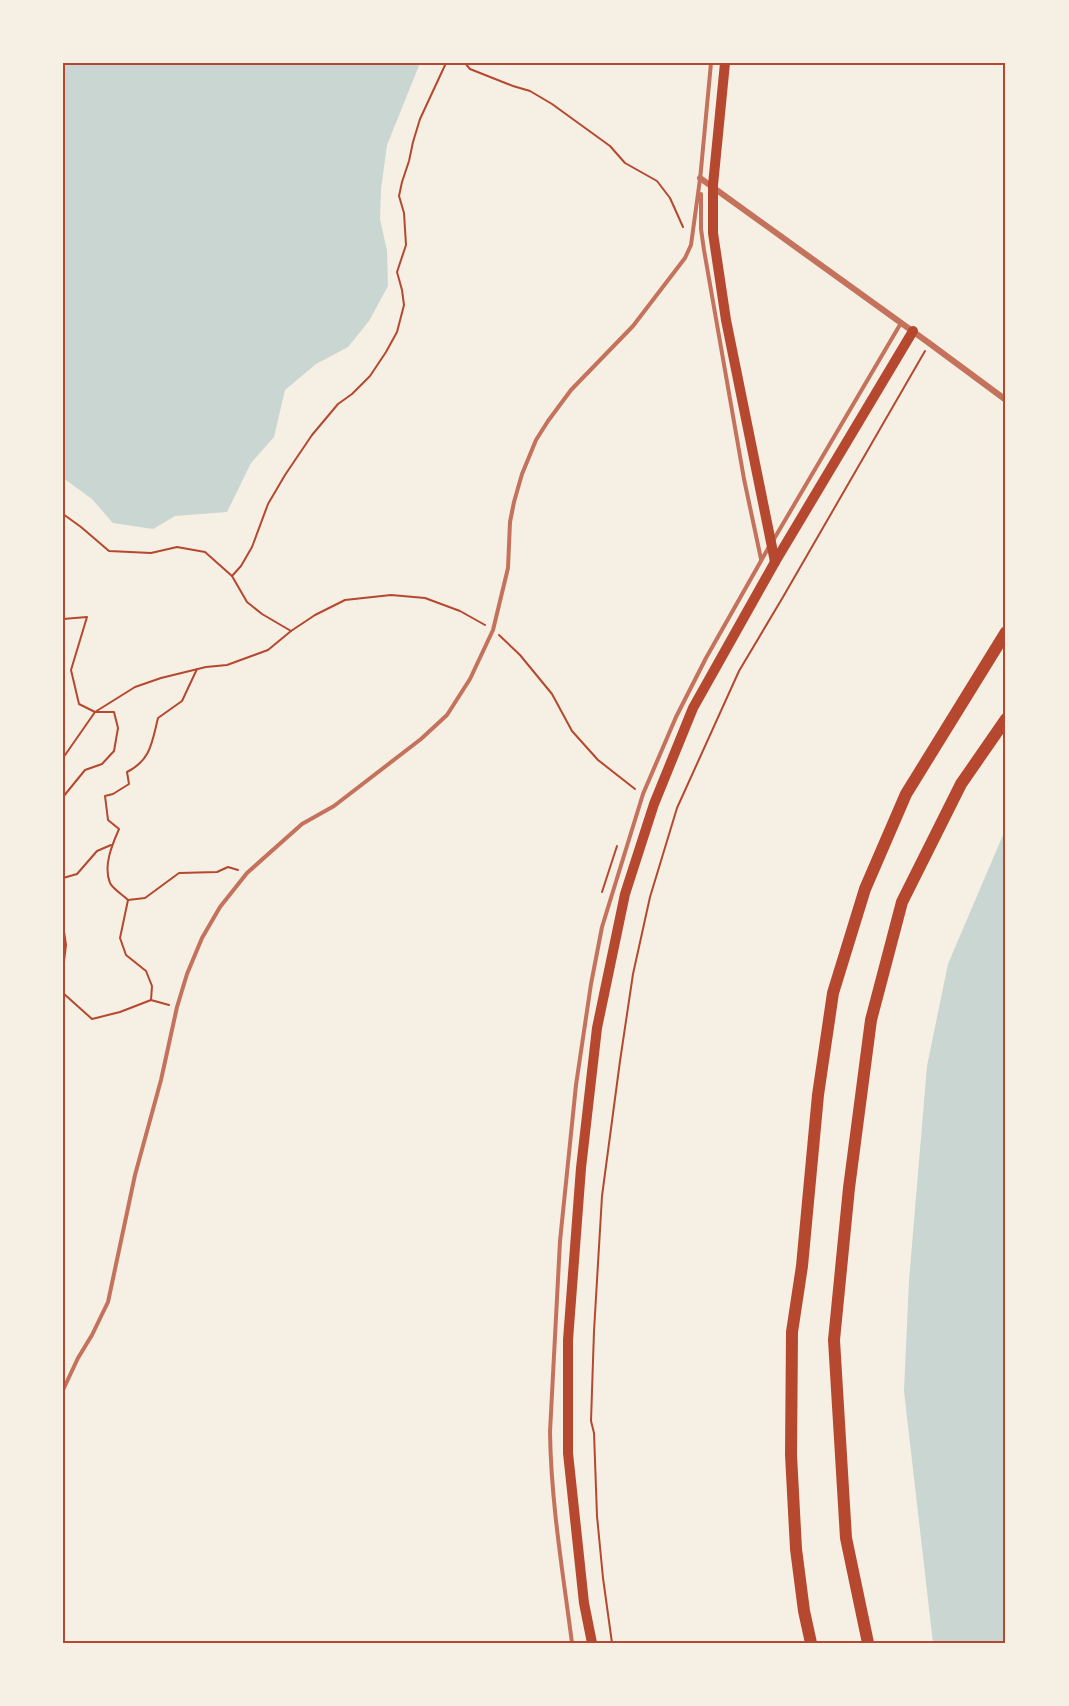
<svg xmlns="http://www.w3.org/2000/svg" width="1069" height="1706" viewBox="0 0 1069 1706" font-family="'DejaVu Sans',sans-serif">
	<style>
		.water { fill: #c9d6d2 }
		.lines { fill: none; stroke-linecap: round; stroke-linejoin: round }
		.path { stroke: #b5482f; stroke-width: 2 }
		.service { stroke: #c5725c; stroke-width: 4 }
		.minor { stroke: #c5725c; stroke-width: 6 }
		.secondary { stroke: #b5482f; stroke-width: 10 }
		.primary { stroke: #b5482f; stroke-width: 12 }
		.neatline { fill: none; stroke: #b5482f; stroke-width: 2 }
	</style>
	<rect width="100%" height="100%" fill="#f6efe4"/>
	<!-- water -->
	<g class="water">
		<path d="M63 63H420L387 145 381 189 380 219 387 251 388 286 369 321 348 347 316 364 285 390 274 437 251 463 227 512 175 516 153 529 113 523 92 499 63 478Z"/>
		<path d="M1006 828V1643H933L904 1391 909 1281 927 1066 948 964Z"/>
	</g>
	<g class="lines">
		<!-- path -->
		<g class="path">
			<path d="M465 63 470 69 513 86 530 91 552 104 610 146 625 163 657 181 670 198 683 227"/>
			<path d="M63 514 81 527 109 551 151 553 177 547 205 552 232 576 247 602 262 614 291 631"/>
			<path d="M232 576 241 566 252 547 268 504 285 475 312 435 338 404 352 394 370 376 386 352 397 332 404 305 402 290 397 272 406 245 404 213 399 196 402 182 409 161 413 142 420 119 446 63"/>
			<path d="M63 619 87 617 71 670 79 704 95 712H114L118 728 114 751 102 764 85 770 63 797"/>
			<path d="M499 635 520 655 552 694 572 731 598 760 635 789"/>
			<path d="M197 669 182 701 158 718C152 742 151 760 127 772L129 784 113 794 105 796 108 820 119 829C112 845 103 866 110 883 113 889 123 895 128 900L145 898 179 873 217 872 228 867 238 870"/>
			<path d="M63 758 95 712 135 687 161 678 206 667 227 665 268 650 291 631 315 615 345 600 391 595 425 598 460 611 485 625"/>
			<path d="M63 878 77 874 97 851 111 845"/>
			<path d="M602 892 617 846"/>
			<path d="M128 900 120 938 126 955 146 971 152 986 151 1000"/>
			<path d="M63 925 66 945 63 970"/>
			<path d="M63 993 92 1019 120 1012 151 1000 169 1005"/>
			<path d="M612 1643 603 1578 597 1516 594 1433 591 1421 594 1331 602 1196 620 1061 633 974 650 897 677 808 739 671 783 597 925 351"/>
		</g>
		<!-- service -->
		<g class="service">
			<path d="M700 180 711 63"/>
			<path d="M701 194V229L704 250 744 479 761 559"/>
			<path d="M774 539 901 323"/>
			<path d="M63 1390 78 1358 92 1335 108 1302 135 1175 161 1080 177 1007 187 974 202 938 220 907 247 873 302 824 334 806 421 739 447 715 470 679 493 630 508 568 510 522 514 502 522 474 536 440 548 421 571 390 633 326 685 258 691 245 700 179"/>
			<path d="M572 1643C563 1573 551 1503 550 1432L560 1241 576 1085 591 984 602 927 643 794 676 717 706 658 770 545"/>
		</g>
		<!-- minor -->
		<path class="minor" d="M700 178 929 343 1006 400"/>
		<!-- secondary -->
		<g class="secondary">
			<path d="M725 63 713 185V233L726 320 775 562"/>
			<path d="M592 1643 584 1603 568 1453V1340L581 1168 597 1028 625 894 654 804 693 708 775 562 913 331"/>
		</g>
		<!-- primary -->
		<g class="primary">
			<path d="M811 1643 804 1611 796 1549 791 1455 792 1332 802 1266 818 1095 833 993 865 889 906 794 1006 632"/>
			<path d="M868 1643 846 1538 834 1340 849 1188 871 1020 902 902 961 784 1006 719"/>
		</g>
	</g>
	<!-- border -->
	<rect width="1069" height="1706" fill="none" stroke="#f6efe4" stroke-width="129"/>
	<rect x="64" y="64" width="940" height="1578" class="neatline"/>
</svg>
